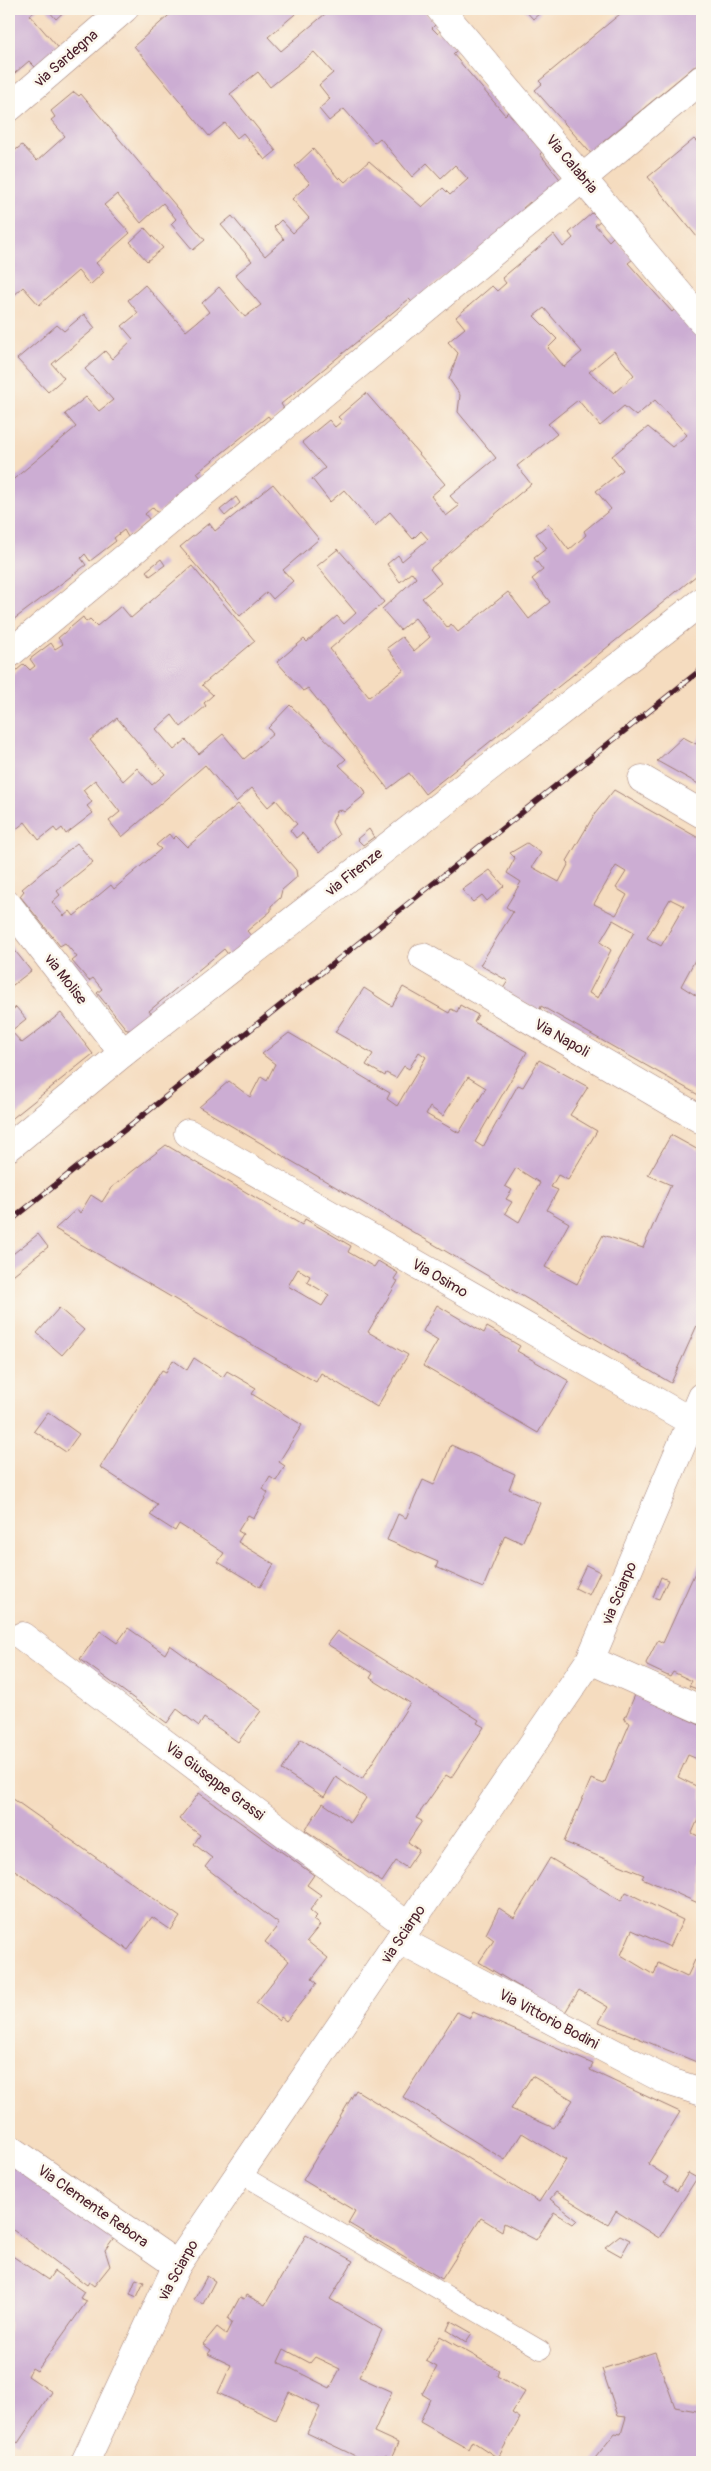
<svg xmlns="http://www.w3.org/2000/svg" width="711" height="2471" viewBox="0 0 711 2471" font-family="Pangolin,sans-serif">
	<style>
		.building { fill: #ccadd3; fill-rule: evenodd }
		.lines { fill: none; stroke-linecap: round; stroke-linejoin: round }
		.lane-casing { stroke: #a07e75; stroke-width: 19 }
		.street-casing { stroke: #a07e75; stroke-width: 29 }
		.lane { stroke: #fff; stroke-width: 18 }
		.street { stroke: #fff; stroke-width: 28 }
		.rail-casing { stroke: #4a1f2b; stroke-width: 5.5 }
		.rail { stroke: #fbf7ec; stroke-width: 4; stroke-dasharray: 11; stroke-linecap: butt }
		.labels { text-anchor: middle; stroke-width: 5; stroke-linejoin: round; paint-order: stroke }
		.street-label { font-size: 15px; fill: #4a1f2b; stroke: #fbf7ec }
	</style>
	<rect width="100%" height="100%" fill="#fbf7ec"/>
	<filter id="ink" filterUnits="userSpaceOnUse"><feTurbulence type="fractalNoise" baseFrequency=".02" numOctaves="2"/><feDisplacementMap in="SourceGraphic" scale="10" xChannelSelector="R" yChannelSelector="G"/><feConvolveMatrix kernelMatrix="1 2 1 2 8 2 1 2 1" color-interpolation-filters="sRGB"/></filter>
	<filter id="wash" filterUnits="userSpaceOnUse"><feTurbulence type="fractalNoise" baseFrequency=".0096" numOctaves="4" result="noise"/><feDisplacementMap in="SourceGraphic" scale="20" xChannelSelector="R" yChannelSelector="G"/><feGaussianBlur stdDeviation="1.12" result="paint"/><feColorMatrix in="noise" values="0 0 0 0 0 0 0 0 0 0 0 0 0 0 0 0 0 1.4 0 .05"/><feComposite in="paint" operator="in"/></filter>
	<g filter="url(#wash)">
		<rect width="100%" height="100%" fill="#f5dcbf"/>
		<g id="blocks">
			<!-- building -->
			<g class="building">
				<path d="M9 9H38L30 15 62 52 39 71 29 61 9 78Z"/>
				<path d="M47 9H67L56 19Z"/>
				<path d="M176 9H301L268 37 281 51 331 9H422L436 24 432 28 438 34 441 30 458 49 453 54 505 115 509 111 543 151 540 154 563 183 535 207 530 202 523 208 528 213 412 302 409 299 281 404 285 410 272 421 268 416 197 473 201 478 158 513 153 507 145 514 149 519 128 537 124 530 114 538 116 541 90 561 85 554 81 558 86 565 9 623V483L76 427 65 414 86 397 99 411 113 400 85 369 105 351 112 359 133 339 122 326 138 313 128 300 145 285 186 331 209 312 202 303 219 287 245 317 261 305 235 275 252 261 221 225 232 216 265 256 284 239 274 227 281 220 293 233 309 218 292 199 310 183 295 166 313 149 339 179 340 177 345 182 369 161 422 207 443 188 450 195 468 179 455 165 441 178 427 163 412 177 380 138 374 143 344 109 329 121 319 109 330 99 319 85 333 73 314 52 270 87 258 72 230 94 276 151 265 160 243 133 237 138 225 123 209 136 134 46Z"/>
				<path d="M524 9H536L540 13 533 19Z"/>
				<path d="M626 9H702V60L603 142 608 147 595 158 535 90 542 84 539 81Z"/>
				<path d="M74 92 79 96 81 94 205 240 193 250 171 224 176 219 163 203 141 223 117 194 104 205 130 233 96 263 104 272 90 285 78 271 39 305 23 287 9 300V155L22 145 37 161 65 136 51 120 55 117 51 111Z"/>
				<path d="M694 139 699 144 702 141V243L648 177Z"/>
				<path d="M592 213 600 221 595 225 609 241 613 237 633 259 628 263 672 312 675 309 702 341V467L697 471 702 475V571L425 794 409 773 388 789 308 688 303 691 277 662 304 639 307 642 337 616 344 624 356 613 317 566 338 549 384 602 330 649 369 697 404 670 387 648 402 637 414 651 430 637 415 618 400 630 382 609 416 578 412 572 400 582 387 564 398 555 402 561 428 539 421 531 413 539 390 512 375 526 344 490 330 502 312 479 325 468 302 442 329 420 335 427 342 421 338 417 366 393 445 484 431 496 446 516 459 506 450 496 496 458 458 412 460 395 449 379 458 353 448 342 465 328 456 317 492 286 497 291 506 283 502 278 554 235 563 247 573 238 569 233ZM544 308 582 352 564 367 548 348 557 339 534 316ZM614 351 634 375 614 393 589 372ZM578 400 600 426 624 406 636 416 655 400 687 435 672 447 648 427 612 456 623 470 596 491 611 509 584 531 586 535 569 550 549 524 536 534 547 548 534 558 543 570 532 579 550 602 529 619 508 592 458 632 451 624 448 628 422 598 441 583 430 569 531 484 517 466 557 434 548 424Z"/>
				<path d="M145 228 163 248 147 261 130 242Z"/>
				<path d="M84 314 95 328 52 364 64 378 48 392 17 359 57 325 64 331Z"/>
				<path d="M273 484 319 539 283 570 293 581 273 599 267 592 240 616 180 547 209 523 215 531Z"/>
				<path d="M236 497 240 503 225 516 220 510Z"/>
				<path d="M161 559 165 565 150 576 146 571Z"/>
				<path d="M192 566 255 641 202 685 213 695 204 703 206 706 181 727 172 715 156 729 174 750 186 740 199 754 223 734 244 759 273 734 268 728 290 705 346 759 339 765 364 789 366 794 344 812 341 810 337 811 332 822 339 835 319 853 302 833 296 838 290 830 297 824 276 800 268 807 252 788 236 802 205 765 122 837 109 821 120 812 95 780 83 790 92 802 87 806 93 813 66 834 62 828 57 832 54 828 39 840 25 822 9 835V677L24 664 30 670 35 666 30 659 51 643 55 649 63 644 58 638 83 617 86 622 90 619 97 626 121 606 131 618ZM117 718 165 774 152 785 137 768 123 781 90 740Z"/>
				<path d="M702 733V786L657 761 683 737 696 744Z"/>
				<path d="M614 790 702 840V947L681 986 700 998 702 994V1017L698 1024 702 1026V1097L541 1006 540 1012 502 990 508 981 480 965 513 912 506 907 521 882 507 873 515 858 510 853 527 843 541 853 532 867 559 882 569 863 567 861 594 815ZM616 866 626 872 616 888 627 895 616 915 594 904ZM670 899 684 906 661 946 647 938ZM613 920 634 932 598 998 589 993 611 950 600 942Z"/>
				<path d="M238 804 296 870 297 877 282 890 280 898 271 906V911L247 931 253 938 230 957 224 949 149 1011 153 1016 136 1030H127L97 993 102 989 93 978 89 981 72 961 77 957 65 943 60 946 20 896 24 891 22 889 77 843 93 862 57 891 60 895 52 902 64 916 70 911 74 916 111 885 114 889 161 849 156 845 169 834 173 839 176 836 187 847Z"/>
				<path d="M369 829 374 837 363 845 357 839Z"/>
				<path d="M490 870 504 886 487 901 482 895 473 902 462 890Z"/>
				<path d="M9 943 31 971 9 988Z"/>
				<path d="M403 987 449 1013 451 1009 457 1012 460 1005 478 1015 474 1022 527 1052 475 1142 483 1147 518 1085 523 1087 539 1060 588 1087 570 1115 597 1131 568 1180 558 1175 551 1187 558 1190 547 1210 569 1223 545 1267 577 1284 603 1235 643 1248 671 1185 648 1175 671 1135 702 1152V1323L699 1321 671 1383 199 1107 229 1081 250 1097 261 1076 267 1080 275 1064 262 1054 289 1033 390 1093 387 1099 397 1106 426 1057 419 1052 409 1069 404 1066 396 1078 386 1073 385 1076 366 1065 373 1054 335 1032 364 988 392 1006ZM468 1077 486 1088 459 1133 426 1114 430 1107 443 1116ZM516 1168 540 1183 519 1222 505 1213 512 1202 506 1199 512 1190 505 1186Z"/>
				<path d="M16 1007 26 1019 11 1031 22 1043 61 1013 93 1054 9 1121V1013Z"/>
				<path d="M166 1145 302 1225 305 1219 351 1246 348 1252 374 1267 378 1261 398 1273 394 1279 398 1281 368 1332 408 1355 377 1407 321 1373 316 1382 55 1229 77 1209 80 1213 91 1195 102 1202 111 1188ZM298 1269 310 1276 307 1282 329 1295 322 1306 288 1286Z"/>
				<path d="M38 1234 48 1247 9 1278V1257Z"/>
				<path d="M437 1305 484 1333 487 1327 520 1346 517 1351 569 1381 538 1433 423 1366 438 1340 423 1331Z"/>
				<path d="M59 1308 84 1330 62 1355 37 1333Z"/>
				<path d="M194 1358 223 1377 227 1371 256 1388 252 1394 302 1425 279 1462 285 1466 276 1481 270 1477 263 1489 268 1493 254 1518 248 1515 238 1531 243 1534 238 1542 274 1564 260 1587 218 1562 224 1553 179 1524 175 1531 150 1515 157 1504 100 1467 162 1370 166 1372 173 1360 187 1370Z"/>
				<path d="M48 1412 79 1434 66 1452 34 1431Z"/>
				<path d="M451 1445 515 1474 509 1489 540 1503 522 1543 505 1535 483 1588 436 1567 438 1562 387 1540 398 1514 406 1518 423 1480 434 1485Z"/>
				<path d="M702 1557V1691L689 1686 692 1681 673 1672 670 1677 647 1666 646 1663 658 1640 663 1643Z"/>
				<path d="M586 1565 600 1572 589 1595 575 1588Z"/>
				<path d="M661 1577 668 1580 659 1599 653 1597Z"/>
				<path d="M128 1628 165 1654 170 1645 261 1711 238 1742 204 1718 199 1726 177 1709 167 1723 80 1659 100 1631 117 1643Z"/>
				<path d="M337 1631 479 1720 477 1723 484 1727 451 1778 446 1775 416 1818 422 1821 408 1842 419 1850 407 1868 396 1861 382 1882 305 1830 323 1803 350 1822 366 1798 336 1777 324 1797 282 1770 301 1739 362 1779 410 1703 370 1678 373 1673 327 1644Z"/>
				<path d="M635 1695 702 1726V1761L688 1755 678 1777 702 1789V1819L699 1817 692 1833 702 1838V1894L698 1903 642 1878 644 1875 564 1842 591 1779 604 1784 630 1723 624 1720Z"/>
				<path d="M199 1793 314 1875 307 1885 321 1895 310 1910 317 1916 313 1920 320 1925 307 1941 328 1958 312 1979 317 1983 286 2021 281 2017 279 2021 256 2003 289 1961 265 1942 279 1924 205 1867 212 1858 194 1844 200 1835 179 1819Z"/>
				<path d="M9 1796 180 1917 171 1930 152 1917 128 1950 9 1866Z"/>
				<path d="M550 1858 621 1901 626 1892 683 1920 670 1947 632 1930 621 1955 654 1975 658 1963 687 1977 695 1960 702 1963V2055L699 2063 599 2022 608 2007 579 1990 564 2014 479 1962 494 1940 486 1934 499 1908 514 1918Z"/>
				<path d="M457 2012 470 2018 473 2012 593 2064 590 2070 680 2112 648 2164 668 2177 664 2183 677 2191 688 2173 697 2178 659 2238 616 2211 608 2224 556 2192 550 2199 577 2220 573 2224 554 2212 536 2240 504 2223 502 2231 481 2218 442 2279 348 2223 355 2211 303 2180 356 2090 539 2202 566 2160 522 2133 505 2160 403 2097ZM532 2076 573 2100 554 2128 511 2109Z"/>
				<path d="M9 2151 115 2236 105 2250 110 2266 94 2286 89 2282 87 2285 9 2227Z"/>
				<path d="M306 2235 353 2261 330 2299 382 2330 359 2377 392 2392 374 2432 398 2443 391 2459 386 2456 384 2459 375 2456 372 2462H368L307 2433 320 2407 289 2392 276 2420 218 2393 231 2365 208 2354 211 2350 203 2344 217 2327 226 2334 232 2322 228 2319 240 2297 244 2299 246 2295 265 2305ZM284 2349 310 2363 315 2357 340 2369 330 2388 278 2362Z"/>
				<path d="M620 2235 630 2240 621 2256 605 2247Z"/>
				<path d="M11 2255 48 2280 54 2271 84 2292 80 2298 87 2301 37 2371 32 2368 28 2376 52 2392 18 2443 9 2436V2259Z"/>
				<path d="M207 2276 215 2281 203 2304 194 2300Z"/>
				<path d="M136 2279 144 2282 137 2297 130 2294Z"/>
				<path d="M451 2321 472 2333 466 2342 447 2330Z"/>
				<path d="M440 2336 499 2370 497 2376 525 2392 512 2413 520 2418 498 2458 472 2441 468 2449 420 2422 430 2399 422 2394 437 2367 426 2361Z"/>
				<path d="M655 2352 675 2407 702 2412V2462H592L615 2433 621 2434 626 2417 618 2416 602 2369Z"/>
			</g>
		</g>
	</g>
	<g filter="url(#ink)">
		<use href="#blocks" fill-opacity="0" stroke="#a07e75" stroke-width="1"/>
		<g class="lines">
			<defs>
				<path id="lane" d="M239 2173 541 2350"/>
				<g id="street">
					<path d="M440 9 702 321"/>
					<path d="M9 108 124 9"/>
					<path d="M9 654 702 79"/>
					<path d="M642 779 702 814"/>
					<path d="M9 906 123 1053"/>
					<path d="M423 957 702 1120"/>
					<path d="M188 1133 692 1422"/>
					<path d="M9 1147 123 1053 702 601"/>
					<path d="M22 1636 408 1926"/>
					<path d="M590 1660 702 1710"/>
					<path d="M399 1940 667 2081 702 2092"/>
					<path d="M9 2148 177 2265"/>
					<path d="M85 2462 177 2265 590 1660 702 1397"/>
				</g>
			</defs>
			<!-- lane casing -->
			<use href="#lane" class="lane-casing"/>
			<!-- street casing -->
			<use href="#street" class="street-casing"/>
			<!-- lane -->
			<use href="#lane" class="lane"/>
			<!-- street -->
			<use href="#street" class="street"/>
			<defs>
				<path id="rail" d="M9 1222 702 669"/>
			</defs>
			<!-- rail casing -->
			<use href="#rail" class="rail-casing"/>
			<!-- rail -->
			<use href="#rail" class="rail"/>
		</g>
	</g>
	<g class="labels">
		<!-- street labels -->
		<g class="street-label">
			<text transform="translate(66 58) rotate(-41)" y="5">via Sardegna</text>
			<text transform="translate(572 164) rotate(50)" y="5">Via Calabria</text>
			<text transform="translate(354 872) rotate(-38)" y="5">via Firenze</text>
			<text transform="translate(66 979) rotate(52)" y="5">via Molise</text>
			<text transform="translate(562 1038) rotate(30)" y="5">Via Napoli</text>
			<text transform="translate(440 1278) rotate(30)" y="5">Via Osimo</text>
			<text transform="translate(619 1593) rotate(-67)" y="5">via Sciarpo</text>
			<text transform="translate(215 1781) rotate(37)" y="5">Via Giuseppe Grassi</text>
			<text transform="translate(403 1934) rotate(-56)" y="5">via Sciarpo</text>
			<text transform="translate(549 2019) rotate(28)" y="5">Via Vittorio Bodini</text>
			<text transform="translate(93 2206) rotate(35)" y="5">Via Clemente Rebora</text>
			<text transform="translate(178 2270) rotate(-61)" y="5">via Sciarpo</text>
		</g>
	</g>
	<!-- margin -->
	<rect width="711" height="2471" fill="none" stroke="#fbf7ec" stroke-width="30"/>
</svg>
